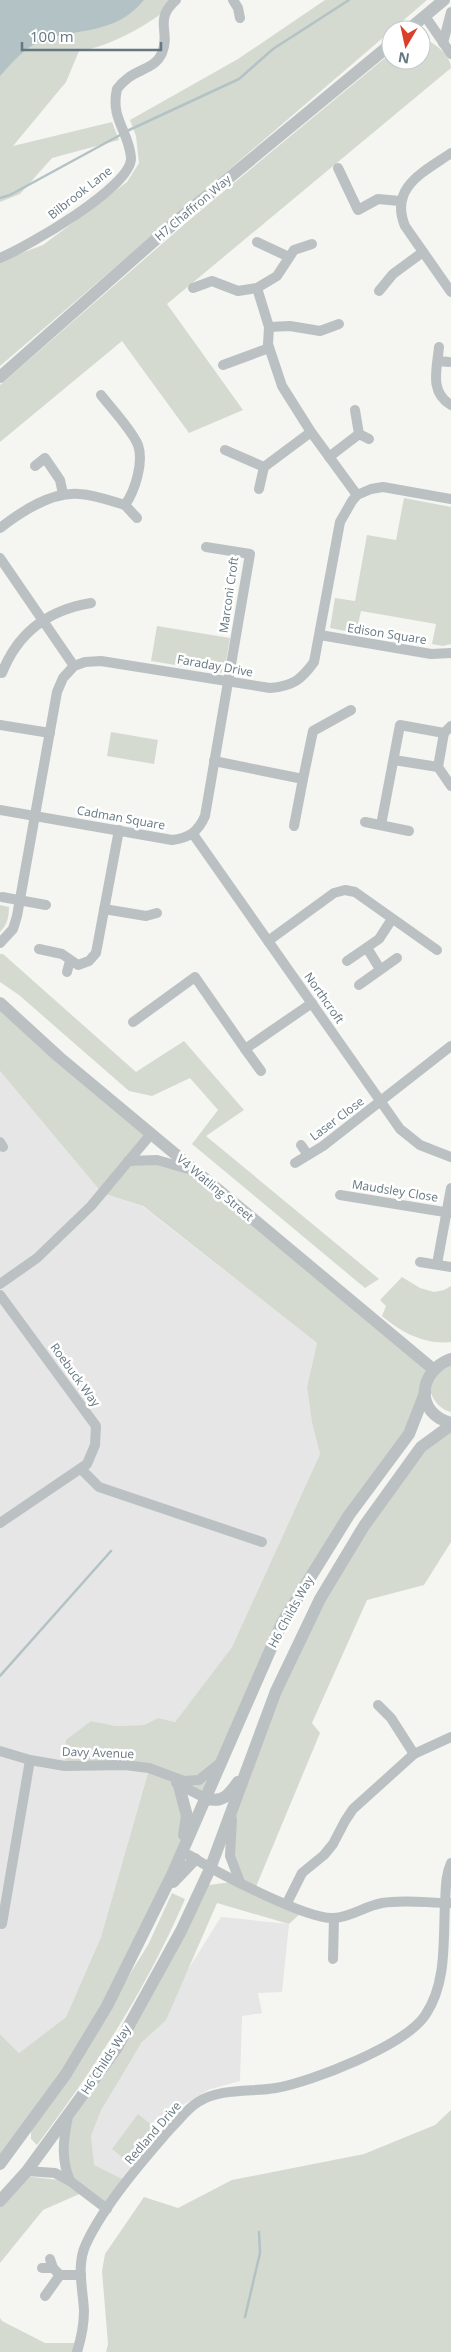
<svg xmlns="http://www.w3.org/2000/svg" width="451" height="2352" viewBox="0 0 451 2352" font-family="'Open Sans',sans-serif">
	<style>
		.built { fill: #e5e6e5 }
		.green { fill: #d5dad1 }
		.water { fill: #b3c2c4 }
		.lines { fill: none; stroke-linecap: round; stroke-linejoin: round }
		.stream { stroke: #b3c2c4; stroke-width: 2.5 }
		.minor { stroke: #bbc1c3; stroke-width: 10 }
		.tertiary { stroke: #bbc1c3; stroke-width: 12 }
		.labels { text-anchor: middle; stroke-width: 5; stroke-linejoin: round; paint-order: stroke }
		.street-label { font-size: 12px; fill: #657881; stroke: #fff }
	</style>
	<rect width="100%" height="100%" fill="#f5f5f1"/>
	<!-- built -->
	<g class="built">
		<path d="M0 1071 102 1193 142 1206 317 1343 307 1387 312 1423 320 1454 232 1647 175 1722 158 1718 144 1725 116 1726 91 1721 149 1768 101 1937 66 2017 19 2053 0 2034Z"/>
		<path d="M221 1917 289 1924 282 1992 258 1993 262 2013 242 2016 240 2081 210 2089 179 2107 110 2193 78 2144Z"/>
	</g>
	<!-- green -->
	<g class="green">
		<path d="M0 0H176C158 21 108 48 79 51L66 82 13 146 112 122 119 140 52 158 20 194 0 202Z"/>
		<path d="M325 0H427L0 366V261L43 245 127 182 139 163 136 136 130 120 238 59Z"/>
		<path d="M421 38C433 41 451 55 451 68L167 304 243 410 189 433 122 341 0 442V385L194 216 391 53V60H421Z"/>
		<path d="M404 498 451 507V644L443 646 432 644 436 624 361 611 356 633 330 628 335 598 355 601 367 535 396 540Z"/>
		<path d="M157 626 230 638 224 673 151 661Z"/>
		<path d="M111 732 158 740 154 764 107 756Z"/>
		<path d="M0 905 9 907C9 917 7 925 0 932Z"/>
		<path d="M0 954H3L136 1072 184 1041 244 1110 206 1136 379 1279 365 1288 192 1144 218 1110 190 1078 152 1096 129 1091 19 995 0 982Z"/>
		<path d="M0 1011 151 1134 129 1160 141 1159 196 1171 433 1369 409 1434 314 1570 205 1798 180 1786 184 1801 182 1850 107 2006 0 2164V2034L19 2053 66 2017 101 1937 149 1769 65 1766 66 1740 91 1721 116 1726 144 1725 158 1718 175 1722 232 1647 320 1454 312 1423 307 1387 317 1343 143 1206 102 1193 0 1071Z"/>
		<path d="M402 1277 420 1288 434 1292 444 1290 451 1286V1342C424 1345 401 1332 382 1316L386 1306 380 1300Z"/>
		<path d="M451 1364V1412C437 1409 423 1389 434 1376 438 1371 446 1368 451 1364Z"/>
		<path d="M451 1425V1542L424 1585 367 1600 312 1723 320 1733 255 1889 303 1911 289 1924 217 1903 166 2020 142 2042 101 2110 91 2136 94 2165 128 2182 107 2209 84 2192 43 2210 0 2263V2201L23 2176 70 2181 64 2165 68 2117 116 2049 202 1886 239 1881 230 1856 233 1806 320 1599 397 1480Z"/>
		<path d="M172 1893 185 1899C147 1988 95 2068 37 2145L31 2139V2132L148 1945Z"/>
		<path d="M451 2110V2352H106L108 2344 102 2271 105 2254 144 2197 178 2208 232 2180 364 2154 435 2125Z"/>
		<path d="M138 2114 154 2127 127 2161 112 2149Z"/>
		<path d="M0 2318 2 2321 45 2343H80L77 2352H0Z"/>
	</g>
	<!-- water -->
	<path class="water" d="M0 0H144C114 36 79 27 41 41 24 48 12 63 0 76Z"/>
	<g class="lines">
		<!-- stream -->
		<g class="stream">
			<path d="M127 131 239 79 273 49 349 0"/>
			<path d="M0 198 10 195 122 134"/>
			<path d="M0 1676 111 1551"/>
			<path d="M245 2317 260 2253 259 2232"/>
		</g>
		<!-- minor -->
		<g class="minor">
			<path d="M233 0 238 8 240 18"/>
			<path d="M425 16 451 54"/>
			<path d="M443 43 451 12"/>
			<path d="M451 153C424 172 389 187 405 226L451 292"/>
			<path d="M338 168 358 210 378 199 400 201"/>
			<path d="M257 242 289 257"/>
			<path d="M312 244 294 250 277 276 257 288 269 327 268 344 282 386 311 432 357 495"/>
			<path d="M0 258C25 248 132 187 131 158 129 131 110 119 117 89 120 85 124 81 128 78 139 69 156 68 162 53 171 32 153 20 176 0"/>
			<path d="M193 288 212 281 238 291 257 288"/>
			<path d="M379 291 393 274 423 252"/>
			<path d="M269 327 290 326 320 331 339 324"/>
			<path d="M439 347C437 369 429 392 451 405"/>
			<path d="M438 361 449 362"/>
			<path d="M223 365 269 348"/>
			<path d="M359 434 369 439"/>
			<path d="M225 450 264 467 311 432"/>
			<path d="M329 457 359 434 355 410"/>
			<path d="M35 466 45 458 60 480 63 494"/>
			<path d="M259 489 264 467"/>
			<path d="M125 505 137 518"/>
			<path d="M0 528C22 511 52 491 80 494 95 495 111 501 125 505 135 491 144 462 138 445 132 430 111 408 101 395"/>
			<path d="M0 558 74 666"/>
			<path d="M320 635 431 654 451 653"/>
			<path d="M2 673C18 632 48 610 91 603"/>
			<path d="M0 725 50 733"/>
			<path d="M451 726 444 733 438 767 451 786"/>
			<path d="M394 760 438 767"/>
			<path d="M214 761 303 779 313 731 351 710"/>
			<path d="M0 810 172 840C189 838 198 832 205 816L250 554 206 547"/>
			<path d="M365 822 409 831"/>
			<path d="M381 825 400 725 444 733"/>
			<path d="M294 826 303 779"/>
			<path d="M193 834 400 1129 420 1145 451 1157"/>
			<path d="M2 897 46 905"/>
			<path d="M104 909 146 916 157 913"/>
			<path d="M268 941 334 893 345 890 355 892 437 950"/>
			<path d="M0 943 13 929 17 916 57 692 63 678 74 666 85 662 101 661 270 688C293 686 301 680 314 662L340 522 352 501 357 495 371 489 383 487 451 499"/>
			<path d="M367 948 380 969"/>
			<path d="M39 949 62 954 78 965 89 961 96 953 119 830"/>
			<path d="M347 961 379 939 392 919"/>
			<path d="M67 972 70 961"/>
			<path d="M359 985 397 958"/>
			<path d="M133 1022 195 977 245 1049 312 1003"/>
			<path d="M245 1049 261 1071"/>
			<path d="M0 1142 3 1147"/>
			<path d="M301 1145 308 1155"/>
			<path d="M128 1161 157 1160 192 1170"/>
			<path d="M295 1163 323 1146 451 1046"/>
			<path d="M340 1195 451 1213"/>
			<path d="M420 1262 451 1267"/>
			<path d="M437 1264 451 1188"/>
			<path d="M0 1284 37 1258 91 1206 151 1134"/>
			<path d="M0 1295 96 1426 95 1445 87 1464 0 1523"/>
			<path d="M81 1469 99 1487 262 1542"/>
			<path d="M378 1705 391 1718 414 1754"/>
			<path d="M0 1751 30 1760 65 1766 125 1765 149 1768 184 1781 199 1780 219 1764"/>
			<path d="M176 1783 205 1798"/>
			<path d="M232 1819 230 1856 240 1882"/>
			<path d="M189 1855C214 1871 307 1920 334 1918 351 1917 365 1906 382 1903 403 1899 428 1903 450 1903"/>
			<path d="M287 1903 302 1873 324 1855 333 1844 345 1821 353 1809 414 1754 451 1737"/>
			<path d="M2 1924 30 1760"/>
			<path d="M333 1959 334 1918"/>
			<path d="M68 2117C63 2140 61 2159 70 2181"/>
			<path d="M27 2171 55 2173 70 2181 107 2209"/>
			<path d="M50 2259 53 2268 60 2275"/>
			<path d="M42 2268H53"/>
			<path d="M45 2296 60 2275H81"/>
			<path d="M77 2352C81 2339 84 2325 84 2311 83 2289 76 2265 86 2244 104 2205 143 2160 171 2128 179 2120 188 2108 198 2102 220 2088 251 2092 276 2088 311 2082 407 2045 426 2014 447 1982 443 1941 445 1904 446 1890 445 1876 451 1863"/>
		</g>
		<!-- tertiary -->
		<g class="tertiary">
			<path d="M408 30 444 0"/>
			<path d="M0 377 179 219 391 44"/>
			<path d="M0 1003 59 1057 433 1369"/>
			<path d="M451 1359C418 1371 414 1413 451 1423"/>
			<path d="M179 1786 187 1816 184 1835"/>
			<path d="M205 1798C222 1804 229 1795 238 1782"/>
			<path d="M173 1882 195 1859"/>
			<path d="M0 2164 66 2074 107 2006 172 1875 282 1623 349 1515 409 1434 425 1393"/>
			<path d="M0 2201 27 2171 116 2049 181 1931 210 1869 276 1691 320 1599 364 1526 421 1447 451 1425"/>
		</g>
	</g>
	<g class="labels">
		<!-- street labels -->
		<g class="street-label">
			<text transform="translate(80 193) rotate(-38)" y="4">Bilbrook Lane</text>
			<text transform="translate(193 208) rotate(-40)" y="4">H7 Chaffron Way</text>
			<text transform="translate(229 595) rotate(-82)" y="4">Marconi Croft</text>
			<text transform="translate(387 634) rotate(9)" y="4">Edison Square</text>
			<text transform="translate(215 666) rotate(10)" y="4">Faraday Drive</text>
			<text transform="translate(121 818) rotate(10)" y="4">Cadman Square</text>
			<text transform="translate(324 998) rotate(55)" y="4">Northcroft</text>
			<text transform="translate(337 1119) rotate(-37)" y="4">Laser Close</text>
			<text transform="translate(215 1188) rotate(40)" y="4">V4 Watling Street</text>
			<text transform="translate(395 1191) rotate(9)" y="4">Maudsley Close</text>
			<text transform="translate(75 1375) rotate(54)" y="4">Roebuck Way</text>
			<text transform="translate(291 1612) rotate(-61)" y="4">H6 Childs Way</text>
			<text transform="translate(98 1753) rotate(2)" y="4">Davy Avenue</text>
			<text transform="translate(106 2060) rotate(-57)" y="4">H6 Childs Way</text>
			<text transform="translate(153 2133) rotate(-49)" y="4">Redland Drive</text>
		</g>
	</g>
	<!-- north arrow -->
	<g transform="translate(406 45) rotate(189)"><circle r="24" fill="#ffffff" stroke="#c1c9cd"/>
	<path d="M0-4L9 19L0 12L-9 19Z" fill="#db3f2b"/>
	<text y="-8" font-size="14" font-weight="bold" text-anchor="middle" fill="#657881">N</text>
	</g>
	<!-- scale -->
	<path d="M22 42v8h139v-8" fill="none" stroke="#657881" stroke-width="2.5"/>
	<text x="30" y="42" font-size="15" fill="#657881" stroke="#ffffff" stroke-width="4" paint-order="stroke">100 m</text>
</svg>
